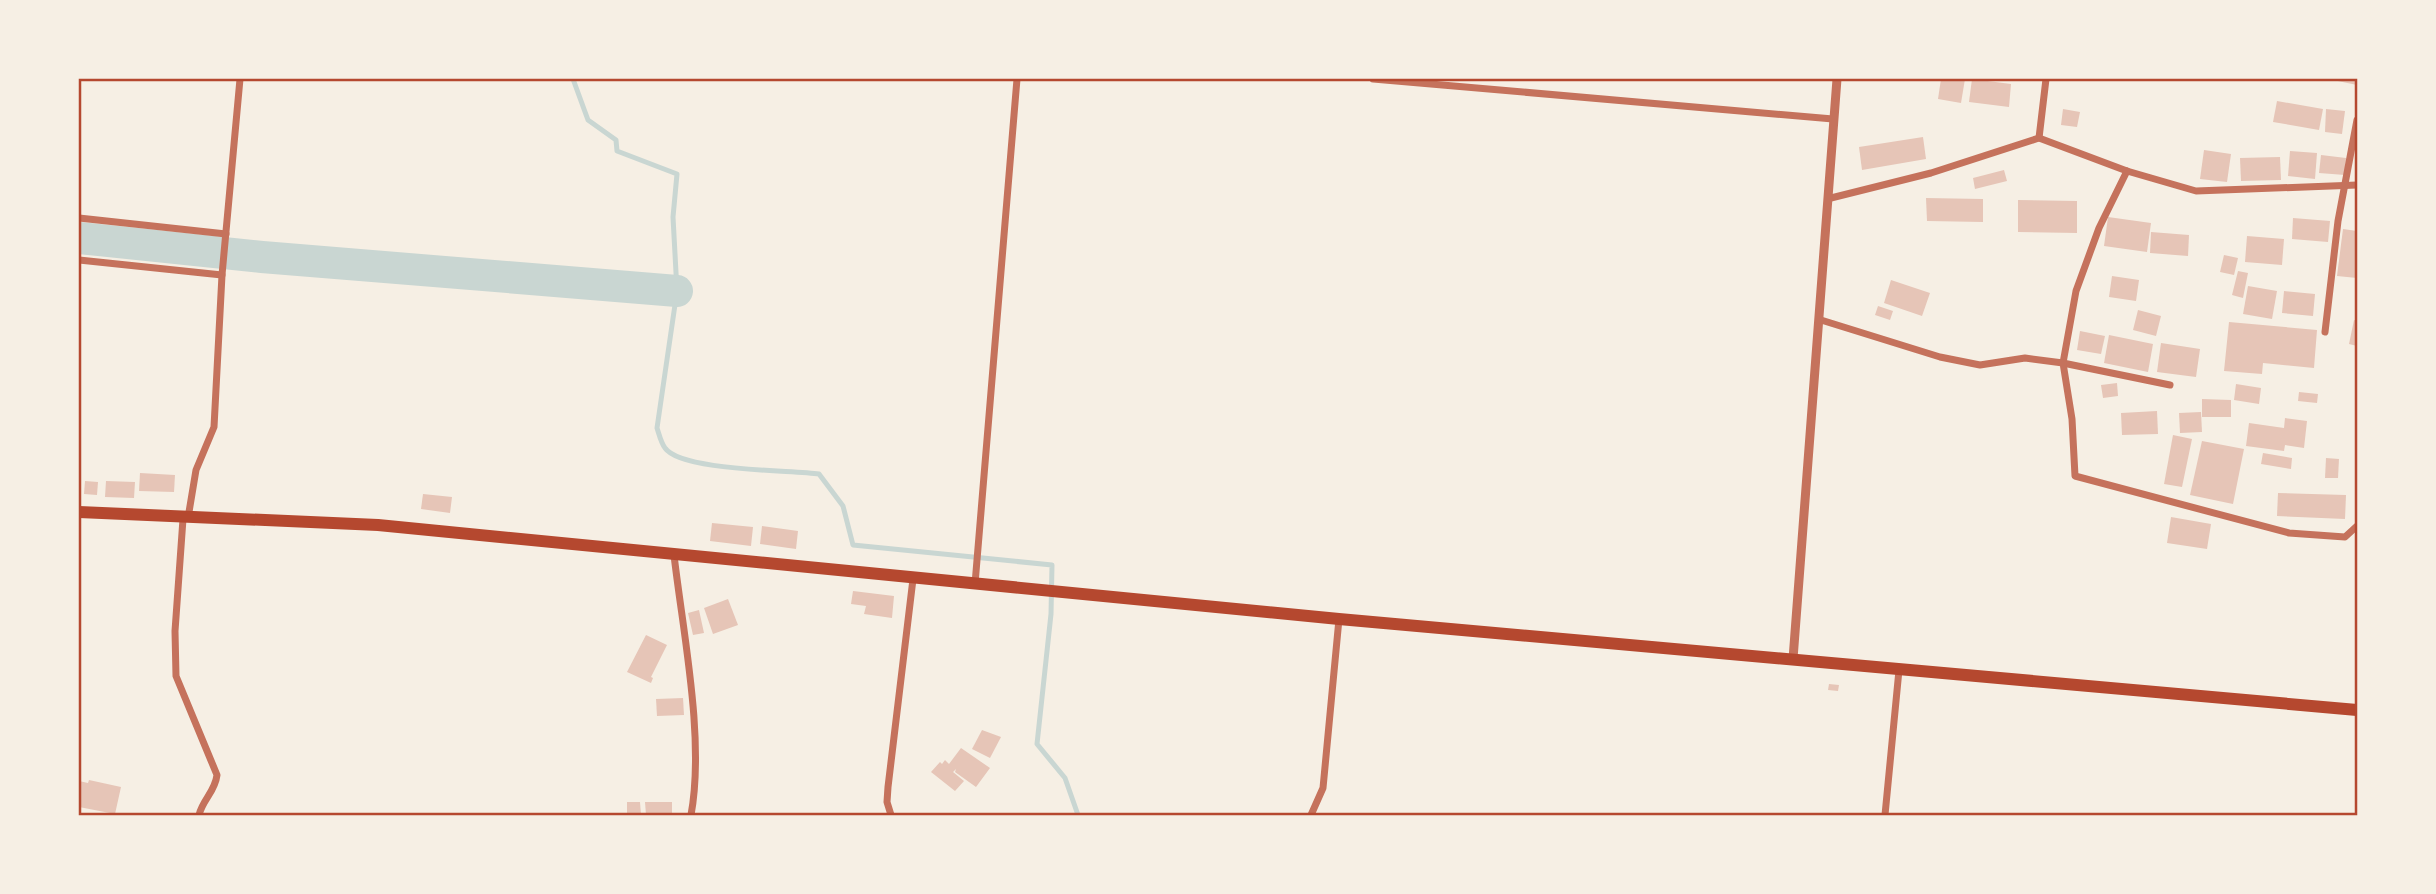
<svg xmlns="http://www.w3.org/2000/svg" width="2436" height="894" viewBox="0 0 2436 894" font-family="'Exo 2',sans-serif">
	<style>
		.lines { fill: none; stroke-linecap: round; stroke-linejoin: round }
		.stream { stroke: #c9d6d2; stroke-width: 5 }
		.river { stroke: #c9d6d2; stroke-width: 32 }
		.building { fill: #e6c5b7 }
		.minor { stroke: #c5725c; stroke-width: 7 }
		.tertiary { stroke: #c5725c; stroke-width: 9 }
		.primary { stroke: #b5482f; stroke-width: 12 }
		.neatline { fill: none; stroke: #b5482f; stroke-width: 2.5 }
	</style>
	<rect width="100%" height="100%" fill="#f6efe4"/>
	<g class="lines">
		<!-- stream -->
		<path class="stream" d="M573 79 588 120 616 140 617 151 677 174 673 217 677 291 657 428C659 434 661 443 665 448 681 471 789 470 819 474L843 506 853 545 1052 565 1051 614 1037 744 1065 778 1078 815"/>
		<!-- river -->
		<path class="river" d="M79 238 262 257 677 291"/>
	</g>
	<!-- building -->
	<g class="building">
		<path d="M1941 79H1965L1961 103 1938 99Z"/>
		<path d="M1972 79 2011 84 2009 107 1969 102Z"/>
		<path d="M2333 79H2357V85L2333 80Z"/>
		<path d="M2277 101 2323 109 2319 130 2273 122Z"/>
		<path d="M2063 109 2080 112 2077 127 2061 125Z"/>
		<path d="M2326 109 2345 111 2342 134 2325 132Z"/>
		<path d="M1923 137 1926 159 1862 170 1859 147Z"/>
		<path d="M2204 150 2231 154 2227 182 2200 179Z"/>
		<path d="M2290 151 2317 153 2315 179 2288 176Z"/>
		<path d="M2321 155 2346 158 2345 175 2319 173Z"/>
		<path d="M2280 157 2281 180 2241 181 2240 158Z"/>
		<path d="M2004 170 2007 181 1975 189 1973 178Z"/>
		<path d="M1926 198 1983 199V222L1927 221Z"/>
		<path d="M2018 200 2077 201V233L2018 232Z"/>
		<path d="M2108 217 2151 223 2147 252 2104 246Z"/>
		<path d="M2293 218 2330 221 2328 242 2292 239Z"/>
		<path d="M2343 229 2357 231V278L2337 276Z"/>
		<path d="M2151 232 2189 235 2188 256 2150 253Z"/>
		<path d="M2247 236 2284 239 2282 265 2245 262Z"/>
		<path d="M2224 255 2238 258 2234 275 2220 272Z"/>
		<path d="M2238 271 2248 273 2243 298 2232 295Z"/>
		<path d="M2112 276 2139 280 2136 301 2109 297Z"/>
		<path d="M1891 280 1930 293 1922 316 1884 303Z"/>
		<path d="M2248 286 2277 291 2272 319 2243 314Z"/>
		<path d="M2284 291 2315 294 2313 316 2282 313Z"/>
		<path d="M1878 306 1893 311 1890 320 1875 315Z"/>
		<path d="M2138 310 2161 316 2156 336 2133 330Z"/>
		<path d="M2354 320 2357 321V346L2349 344Z"/>
		<path d="M2229 322 2317 330 2314 368 2263 363 2262 374 2224 371Z"/>
		<path d="M2080 331 2105 336 2101 354 2077 350Z"/>
		<path d="M2109 335 2153 344 2148 372 2104 363Z"/>
		<path d="M2161 343 2200 349 2196 377 2157 372Z"/>
		<path d="M2117 383 2118 396 2103 398 2101 385Z"/>
		<path d="M2236 384 2261 388 2259 404 2234 400Z"/>
		<path d="M2299 392 2318 394 2317 403 2298 401Z"/>
		<path d="M2202 399 2231 400V417H2202Z"/>
		<path d="M2157 411 2158 434 2122 435 2121 413Z"/>
		<path d="M2201 412 2202 432 2180 433 2179 413Z"/>
		<path d="M2285 418 2307 421 2304 448 2285 445 2284 451 2246 446 2249 423 2284 428Z"/>
		<path d="M2173 435 2192 439 2182 487 2164 484Z"/>
		<path d="M2202 441 2244 449 2233 504 2190 495Z"/>
		<path d="M2263 453 2292 458 2291 469 2261 464Z"/>
		<path d="M2326 458 2339 459 2338 478H2325Z"/>
		<path d="M140 473 175 475 174 492 139 491Z"/>
		<path d="M85 481 98 482 97 495 84 494Z"/>
		<path d="M106 481 135 482 134 498 105 497Z"/>
		<path d="M2278 493 2346 495 2345 519 2277 516Z"/>
		<path d="M423 494 452 497 450 513 421 509Z"/>
		<path d="M2171 517 2211 524 2207 549 2167 543Z"/>
		<path d="M712 523 753 527 751 546 710 541Z"/>
		<path d="M762 526 798 531 796 549 760 544Z"/>
		<path d="M853 591 894 596 892 618 864 614 866 606 851 604Z"/>
		<path d="M728 599 738 625 713 634 704 608Z"/>
		<path d="M699 610 704 633 693 635 688 613Z"/>
		<path d="M646 635 667 645 651 677 653 678 651 683 627 672Z"/>
		<path d="M1829 684 1839 685 1838 691 1828 690Z"/>
		<path d="M683 698 684 715 657 716 656 699Z"/>
		<path d="M982 730 1001 737 990 758 972 749Z"/>
		<path d="M961 748 990 768 976 787 955 772 956 769 953 772 964 781 955 791 931 772 940 762 942 764 945 760 949 764Z"/>
		<path d="M89 780 121 787 115 814 79 807V781L88 783Z"/>
		<path d="M627 802H640L641 815H627Z"/>
		<path d="M645 802H672V815H646Z"/>
	</g>
	<g class="lines">
		<!-- minor -->
		<g class="minor">
			<path d="M1373 79 1833 119"/>
			<path d="M2039 138 2046 79"/>
			<path d="M2127 171 2099 228 2076 291 2063 363 2170 385"/>
			<path d="M1831 198 1931 173 2039 138 2127 171 2196 191 2357 185"/>
			<path d="M79 218 226 234"/>
			<path d="M79 260 222 275"/>
			<path d="M1821 320 1940 357 1980 365 2025 358 2063 363 2072 419 2075 476 2289 533 2345 537 2357 526"/>
			<path d="M2325 332 2338 221 2357 120"/>
			<path d="M188 518 196 470 214 427 222 275 240 79"/>
			<path d="M183 519 175 631 176 676 217 775C215 792 203 799 199 815"/>
			<path d="M674 555C683 633 705 739 691 815"/>
			<path d="M975 584 1017 79"/>
			<path d="M891 815 887 802 888 787 913 579"/>
			<path d="M1311 815 1323 788 1339 619"/>
			<path d="M1885 815 1899 670"/>
		</g>
		<!-- tertiary -->
		<path class="tertiary" d="M1793 659 1837 79"/>
		<!-- primary -->
		<path class="primary" d="M79 512 378 525 1339 619 2357 710"/>
	</g>
	<!-- border -->
	<rect width="2436" height="894" fill="none" stroke="#f6efe4" stroke-width="161"/>
	<rect x="80" y="80" width="2276" height="734" class="neatline"/>
</svg>
